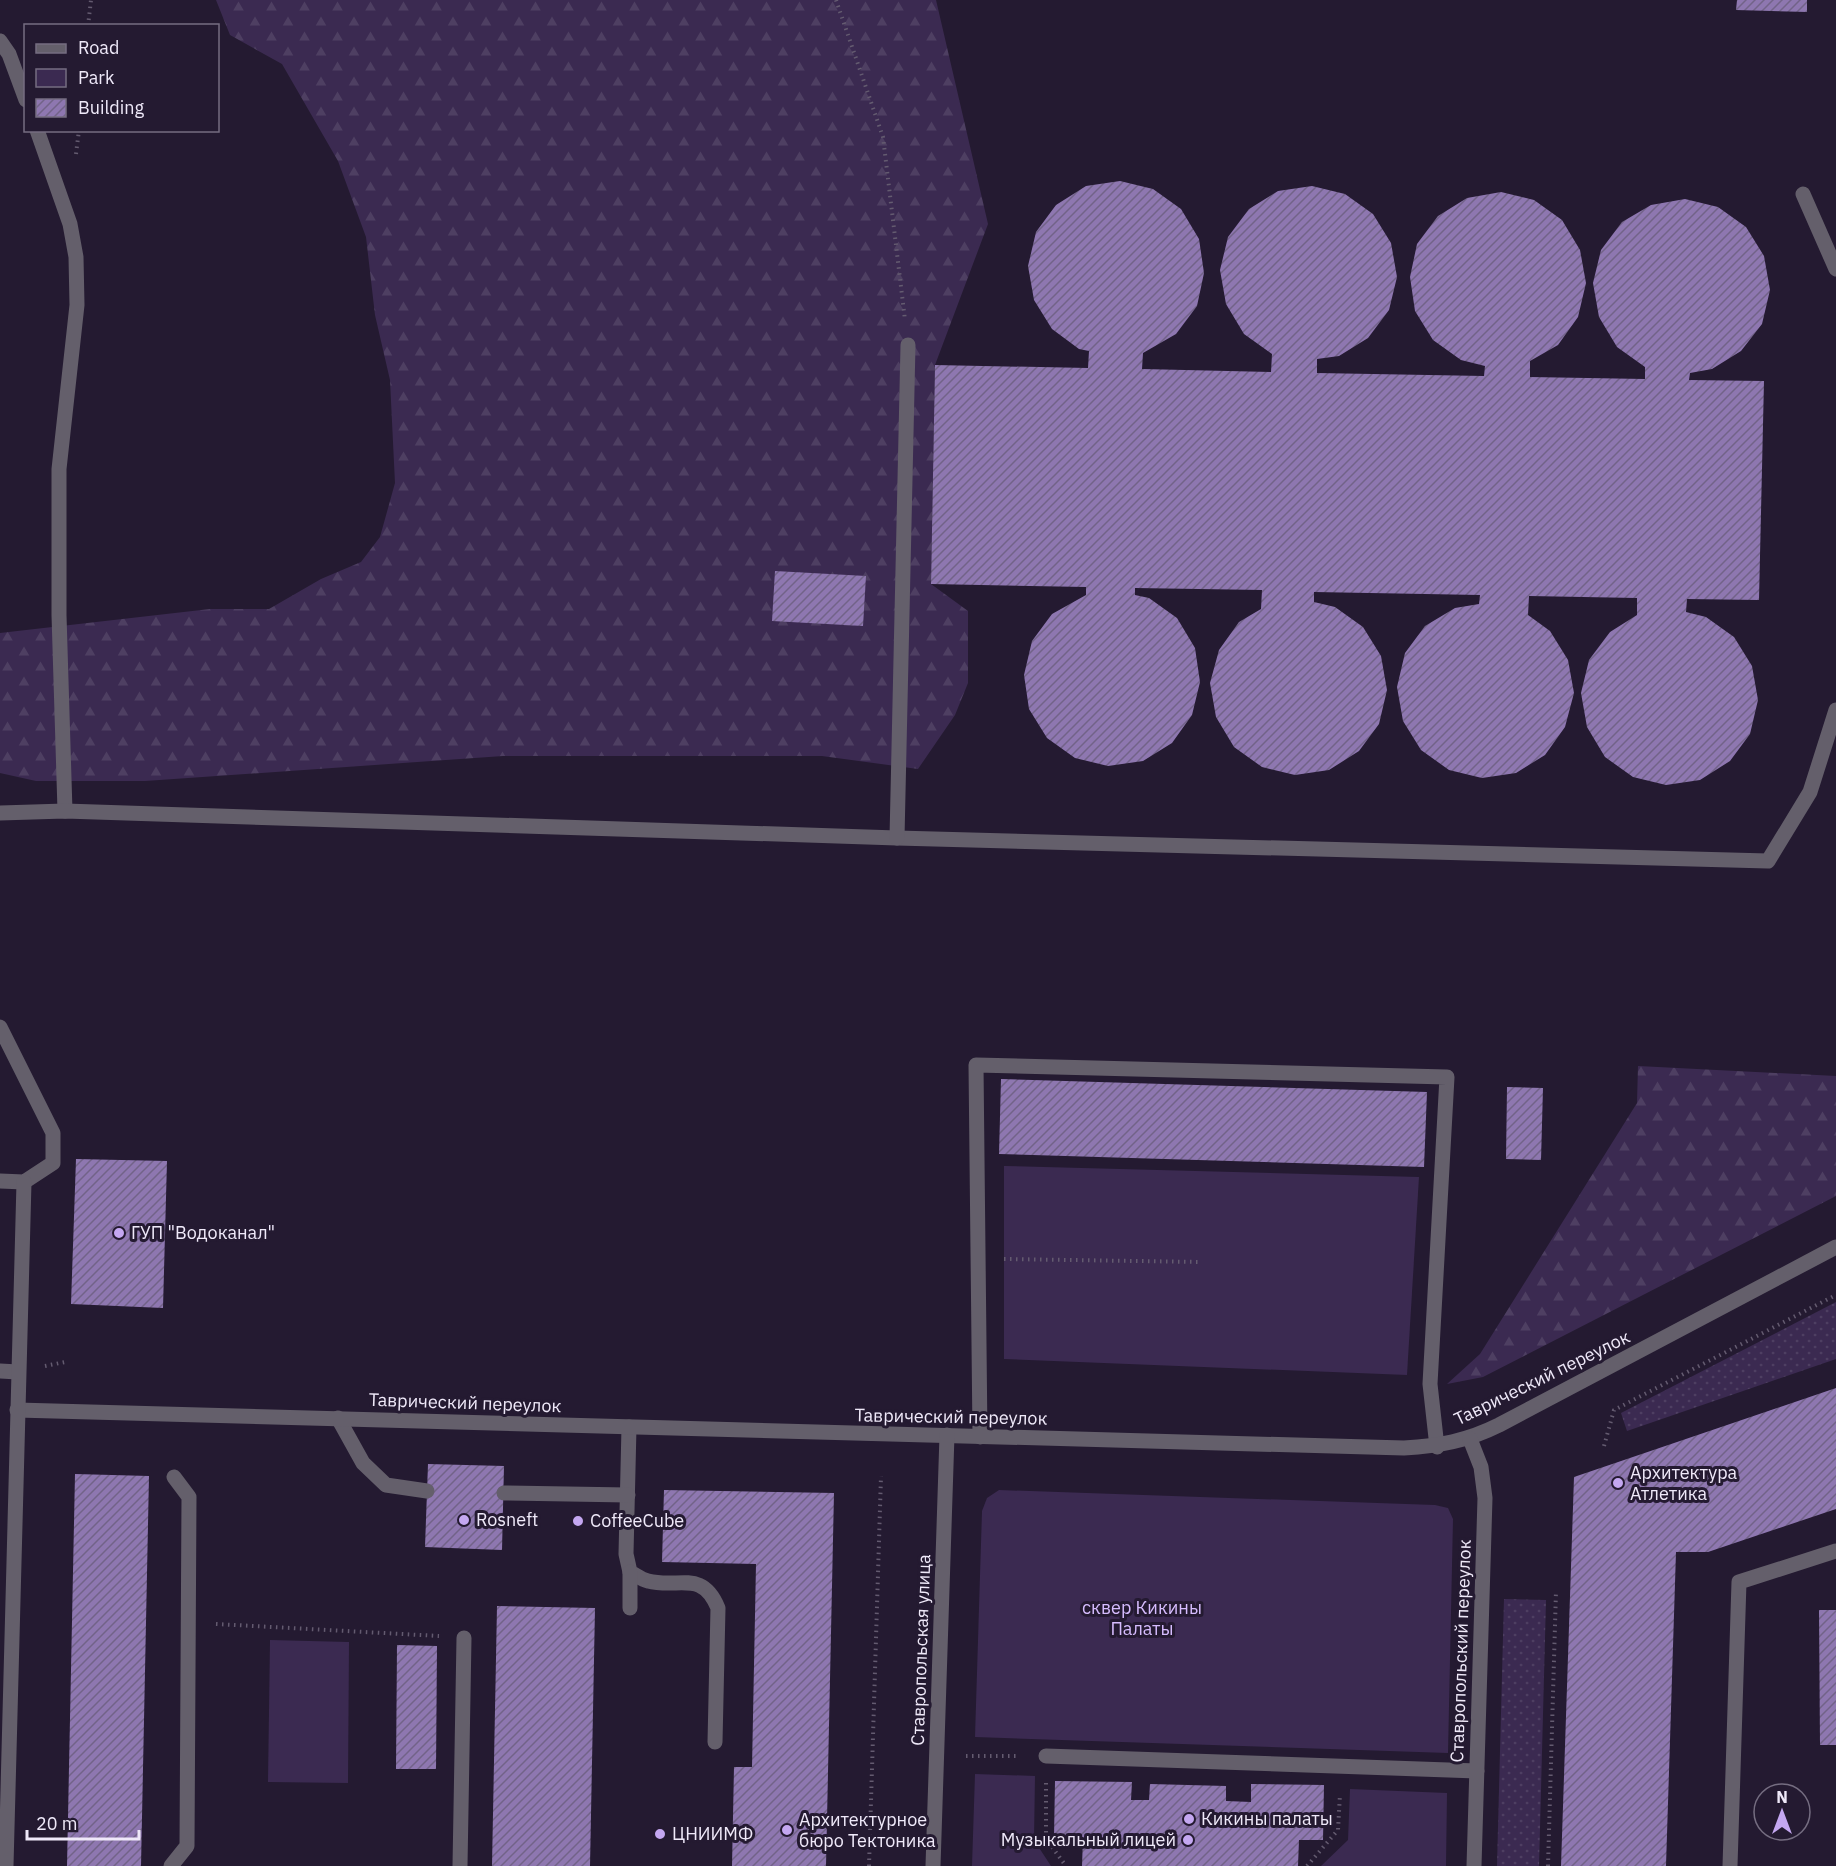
<svg xmlns="http://www.w3.org/2000/svg" width="1836" height="1866" viewBox="0 0 1836 1866" font-family="'IBM Plex Sans',sans-serif">
	<style>
		.grass { fill: url(#grass-dots) }
		.forest { fill: url(#forest-firs) }
		.green { fill: #3b2a51 }
		.building { fill: url(#building-hatch) }
		.lines { fill: none; stroke-linecap: round; stroke-linejoin: round }
		.path { stroke: #645b70; stroke-width: 4; stroke-dasharray: 1.5 4.5; stroke-linecap: butt }
		.lane { stroke: #645f6b; stroke-width: 15 }
		.street { stroke: #645f6b; stroke-width: 15 }
		.poi-dot { fill: #c4a7f1; stroke: #241a31; stroke-width: 2 }
		.labels { text-anchor: middle; stroke-width: 6; stroke-linejoin: round; paint-order: stroke }
		.poi-label { font-size: 18px; fill: #efe9f9; stroke: #241a31; text-anchor: start }
		.street-label { font-size: 18px; fill: #efe9f9; stroke: #241a31 }
		.park-label { font-size: 18px; fill: #d6bcfe; stroke: #241a31 }
	</style>
	<defs>
		<pattern id="grass-dots" width="8" height="8" patternUnits="userSpaceOnUse" patternTransform="scale(1.5)"><rect width="8" height="8" fill="#3b2a51"/><path d="M2 2h.1M6 6h.1" fill="none" stroke="#4e3f62" stroke-width="1.8" stroke-linecap="round"/></pattern>
		<pattern id="forest-firs" width="22" height="20" patternUnits="userSpaceOnUse" patternTransform="scale(1.5)"><rect width="22" height="20" fill="#3b2a51"/><path d="M5 1l3.5 6h-7zM16 11l3.5 6h-7z" fill="#4e3f62"/></pattern>
		<pattern id="building-hatch" width="6" height="6" patternUnits="userSpaceOnUse" patternTransform="scale(1.5)"><rect width="6" height="6" fill="#8e77b0"/><path d="M-1 1l2-2M0 6l6-6M5 7l2-2" fill="none" stroke="#726388"/></pattern>
	</defs>
	<rect width="100%" height="100%" fill="#241a31"/>
	<!-- grass -->
	<g class="grass">
		<path d="M1836 1302V1359L1627 1431 1621 1413Z"/>
		<path d="M1504 1599 1546 1600 1539 1866H1497Z"/>
	</g>
	<!-- forest -->
	<g class="forest">
		<path d="M216 0H936L988 224 935 365 931 584 968 611V683L955 715 918 769 822 756H503L145 781H36L0 773V633L210 609H269L321 579 361 562 380 537 395 483 390 380 375 315 366 237 338 161 282 64 230 35Z"/>
		<path d="M1638 1066 1836 1076V1196L1483 1377 1447 1384 1480 1354 1637 1103Z"/>
	</g>
	<!-- green -->
	<g class="green">
		<path d="M1004 1166 1419 1177 1407 1375 1004 1359Z"/>
		<path d="M999 1490 1435 1505 1448 1508 1453 1519 1448 1753 975 1737 982 1511 987 1498Z"/>
		<path d="M270 1640 349 1642 348 1783 268 1782Z"/>
		<path d="M975 1774 1035 1776 1034 1840 1051 1866H972Z"/>
		<path d="M1350 1789 1447 1793 1446 1866H1321L1348 1840Z"/>
	</g>
	<!-- building -->
	<g class="building">
		<path d="M1737 0H1807V12L1736 10Z"/>
		<path d="M1120 181 1153 189 1181 209 1199 239 1204 273 1197 306 1176 334 1143 353 1142 369 1271 372 1272 354 1244 334 1226 304 1220 270 1228 237 1249 209 1278 191 1312 186 1345 194 1373 214 1391 243 1397 277 1389 310 1368 338 1339 356 1317 359V373L1484 376 1485 366 1461 360 1433 340 1415 311 1410 277 1417 244 1438 216 1467 198 1501 192 1534 200 1562 220 1580 250 1586 283 1578 317 1558 345 1530 361V377L1645 379V367L1617 347 1599 317 1593 283 1601 250 1622 222 1651 205 1685 199 1718 207 1746 227 1764 256 1770 290 1762 324 1741 351 1712 369 1690 373 1689 380 1764 381 1759 600 1687 599 1686 612 1706 617 1734 637 1752 666 1758 700 1750 734 1730 761 1700 780 1666 785 1633 777 1605 757 1587 727 1581 693 1589 660 1610 632 1637 615V598L1529 596 1528 615 1550 631 1568 660 1574 693 1565 727 1545 755 1516 773 1482 778 1449 770 1421 750 1403 721 1397 687 1405 653 1425 626 1455 608 1479 604 1480 595 1314 592V602L1335 607 1363 627 1381 656 1387 690 1379 724 1359 751 1329 770 1295 775 1262 767 1234 747 1216 717 1210 683 1219 650 1239 622 1261 609 1262 590 1135 588V595L1149 598 1177 618 1195 648 1200 682 1192 715 1172 743 1143 761 1108 766 1075 758 1047 738 1029 709 1024 675 1032 641 1052 614 1086 595V587L931 584 935 365 1088 368 1089 351 1079 349 1052 329 1034 300 1028 266 1036 232 1056 205 1086 186Z"/>
		<path d="M775 571 866 576 863 626 772 621Z"/>
		<path d="M1001 1079 1427 1092 1424 1167 999 1154Z"/>
		<path d="M1507 1087 1543 1088 1541 1160 1506 1159Z"/>
		<path d="M76 1159 167 1161 163 1308 71 1304Z"/>
		<path d="M1836 1388V1509L1708 1552H1676L1666 1866H1561L1574 1477Z"/>
		<path d="M428 1464 504 1466 502 1550 425 1547Z"/>
		<path d="M75 1474 149 1476 141 1866H67Z"/>
		<path d="M664 1490 834 1493 826 1866H732L734 1767H752L756 1564 662 1562Z"/>
		<path d="M497 1606 595 1608 590 1866H492Z"/>
		<path d="M1819 1610H1836V1745H1820Z"/>
		<path d="M397 1645 437 1646 436 1769H396Z"/>
		<path d="M1055 1781 1132 1782 1131 1800H1149L1150 1784 1226 1786V1801L1251 1802V1784L1324 1785 1323 1840H1299L1298 1866H1082L1083 1837H1054Z"/>
	</g>
	<g class="lines">
		<!-- path -->
		<g class="path">
			<path d="M836 0 883 137 905 320"/>
			<path d="M88 26 91 0"/>
			<path d="M76 154 79 130"/>
			<path d="M1004 1259 1202 1262"/>
			<path d="M45 1366 65 1362"/>
			<path d="M1604 1446 1614 1410 1836 1295"/>
			<path d="M216 1624 439 1636"/>
			<path d="M966 1756H1020"/>
			<path d="M1046 1783V1839L1066 1866"/>
			<path d="M869 1866 881 1476"/>
			<path d="M1307 1866 1338 1830 1340 1794"/>
			<path d="M1548 1866 1556 1591"/>
		</g>
		<!-- lane -->
		<g class="lane">
			<path d="M0 41 9 54 26 100"/>
			<path d="M37 130 70 224 76 257 77 305 59 469V615L65 811"/>
			<path d="M1803 194 1836 269"/>
			<path d="M0 813 65 811 897 838 1768 861 1810 792 1836 710"/>
			<path d="M897 838 908 345"/>
			<path d="M0 1027 53 1133V1163L24 1182 0 1181"/>
			<path d="M0 1371 18 1372"/>
			<path d="M338 1418 363 1463 386 1485 427 1491"/>
			<path d="M629 1427 626 1554 630 1572C636 1575 642 1580 648 1581 679 1589 702 1569 718 1608L715 1742"/>
			<path d="M980 1437 976 1065 1447 1077 1430 1384 1437 1447"/>
			<path d="M504 1493 628 1495"/>
			<path d="M630 1608V1572"/>
			<path d="M1046 1756 1477 1771"/>
			<path d="M171 1866 187 1846 189 1497 174 1477"/>
			<path d="M460 1866 464 1638"/>
			<path d="M1730 1866 1739 1582 1836 1551"/>
		</g>
		<!-- street -->
		<g class="street">
			<path d="M17 1410 1404 1448C1439 1446 1467 1441 1499 1425L1836 1247"/>
			<path d="M1470 1439 1481 1467 1485 1498 1474 1866"/>
			<path d="M6 1866 24 1182"/>
			<path d="M933 1866 947 1435"/>
		</g>
	</g>
	<!-- markers -->
	<g class="poi-dot">
		<circle cx="119" cy="1233" r="6"/>
		<circle cx="1618" cy="1483" r="6"/>
		<circle cx="464" cy="1520" r="6"/>
		<circle cx="578" cy="1521" r="6"/>
		<circle cx="1189" cy="1819" r="6"/>
		<circle cx="787" cy="1830" r="6"/>
		<circle cx="660" cy="1834" r="6"/>
		<circle cx="1188" cy="1840" r="6"/>
	</g>
	<g class="labels">
		<!-- poi labels -->
		<g class="poi-label">
			<text x="131" y="1239">ГУП "Водоканал"</text>
			<text x="1630" y="1479">Архитектура<tspan x="1630" dy="21">Атлетика</tspan></text>
			<text x="476" y="1526">Rosneft</text>
			<text x="590" y="1527">CoffeeCube</text>
			<text x="1201" y="1825">Кикины палаты</text>
			<text x="799" y="1826">Архитектурное<tspan x="799" dy="21">бюро Тектоника</tspan></text>
			<text x="672" y="1840">ЦНИИМФ</text>
			<text x="1176" y="1846" text-anchor="end">Музыкальный лицей</text>
		</g>
		<!-- street labels -->
		<g class="street-label">
			<text transform="translate(1542 1378) rotate(-26)" y="6">Таврический переулок</text>
			<text transform="translate(465 1403) rotate(2)" y="6">Таврический переулок</text>
			<text transform="translate(951 1417) rotate(1)" y="6">Таврический переулок</text>
			<text transform="translate(921 1650) rotate(-88)" y="6">Ставропольская улица</text>
			<text transform="translate(1461 1651) rotate(-88)" y="6">Ставропольский переулок</text>
		</g>
		<!-- park labels -->
		<g class="park-label">
			<text x="1142" y="1614">сквер Кикины<tspan x="1142" dy="21">Палаты</tspan></text>
		</g>
	</g>
	<!-- legend -->
	<rect x="24" y="24" width="195" height="108" fill="#241a31" stroke="#756d81" stroke-width="1.5"/>
	<rect x="36" y="44" width="30" height="9" fill="#645f6b" stroke="#756d81" stroke-width="1.5"/>
	<text x="78" y="54" font-size="18" fill="#efe9f9">Road</text>
	<rect x="36" y="69" width="30" height="18" fill="#3b2a51" stroke="#756d81" stroke-width="1.5"/>
	<text x="78" y="84" font-size="18" fill="#efe9f9">Park</text>
	<rect x="36" y="99" width="30" height="18" fill="url(#building-hatch)" stroke="#756d81" stroke-width="1.5"/>
	<text x="78" y="114" font-size="18" fill="#efe9f9">Building</text>
	<!-- north arrow -->
	<g transform="translate(1782 1812)"><circle r="28" fill="#241a31" stroke="#756d81" stroke-width="1.5"/>
	<path d="M0-4.5L10 22L0 15L-10 22Z" fill="#c4a7f1"/>
	<text y="-9" font-size="16" font-weight="bold" text-anchor="middle" fill="#efe9f9">N</text>
	</g>
	<!-- scale -->
	<path d="M27 1830v9h112v-9" fill="none" stroke="#efe9f9" stroke-width="3"/>
	<text x="36" y="1830" font-size="18" fill="#efe9f9" stroke="#241a31" stroke-width="4.5" paint-order="stroke">20 m</text>
</svg>
